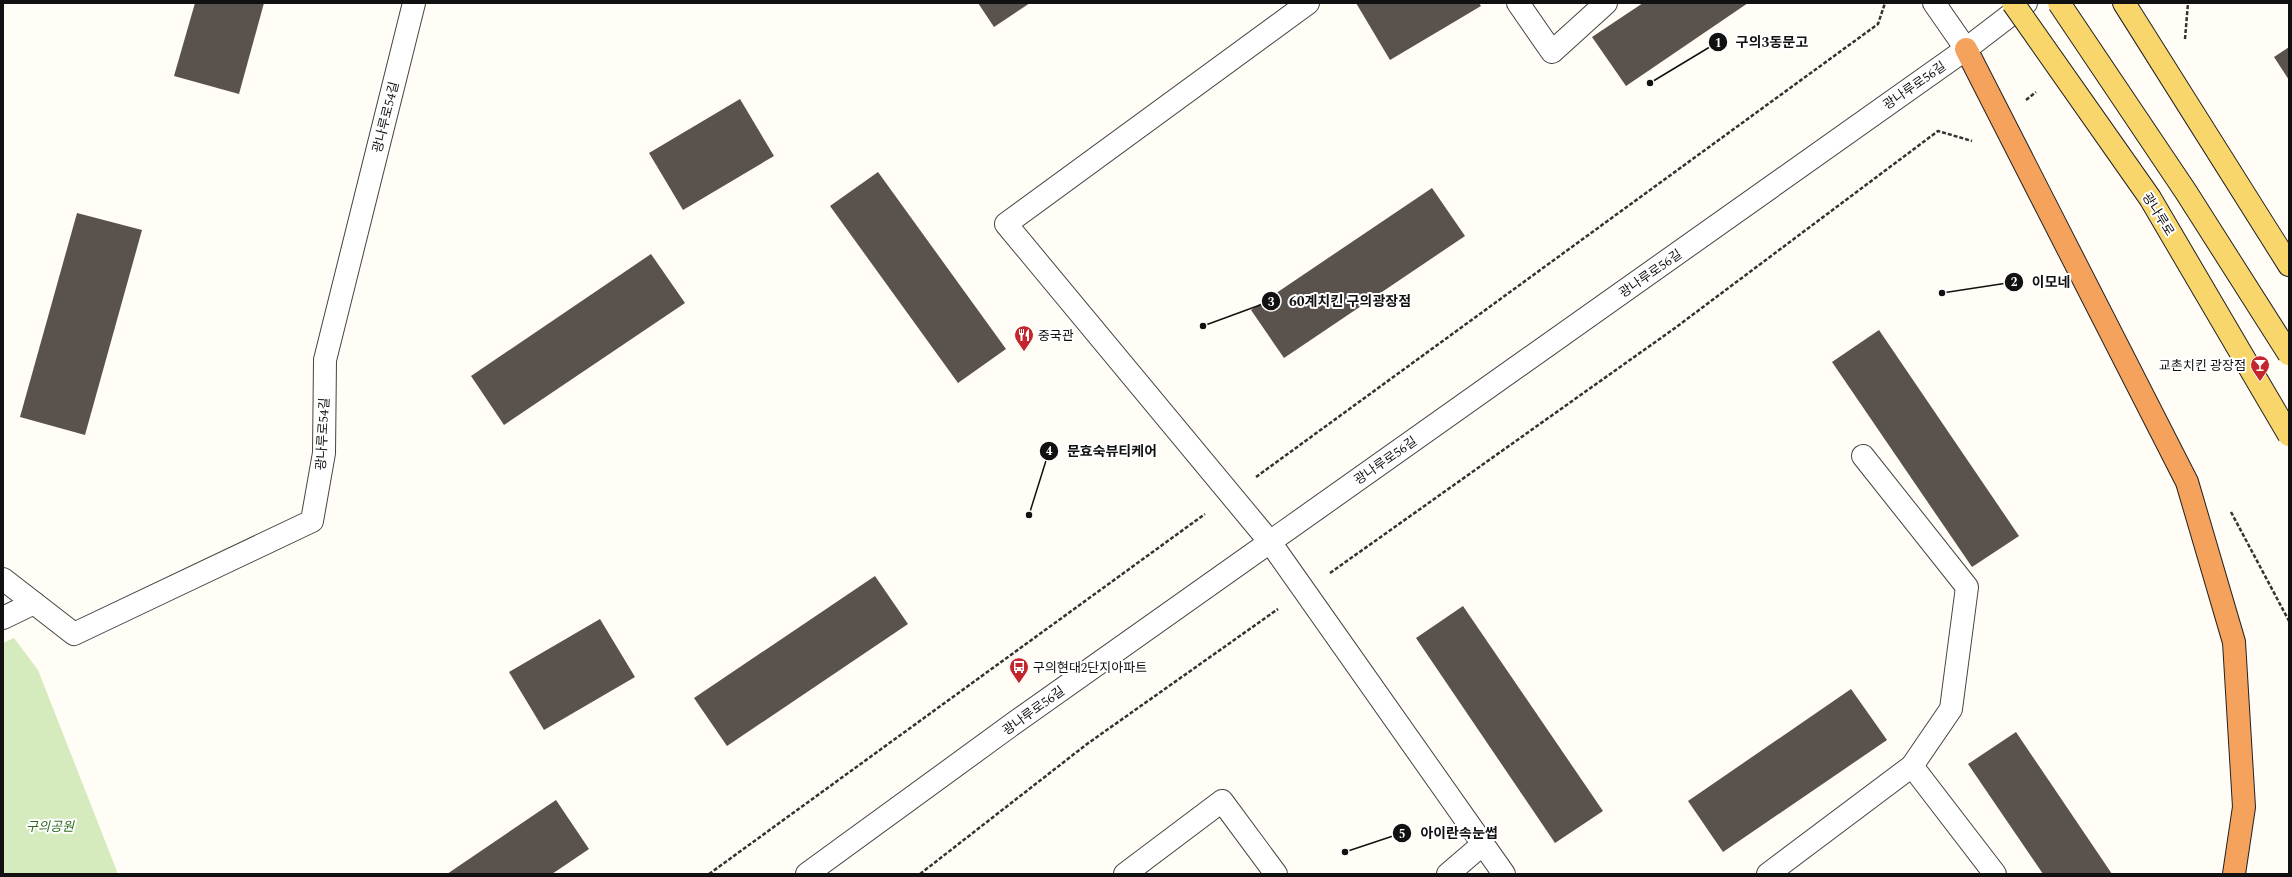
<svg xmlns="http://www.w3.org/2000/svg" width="2292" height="877" viewBox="0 0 2292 877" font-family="Spectral,'Noto Sans KR',serif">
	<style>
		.green { fill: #d5ebbd }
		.building { fill: #5a524d }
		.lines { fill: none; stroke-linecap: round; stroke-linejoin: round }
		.minor-casing { stroke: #444; stroke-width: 24 }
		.major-casing { stroke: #222; stroke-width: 24 }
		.highway-casing { stroke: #222; stroke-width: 24 }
		.path { stroke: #333; stroke-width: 2.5; stroke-dasharray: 4 2; stroke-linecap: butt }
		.minor { stroke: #fff; stroke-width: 22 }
		.major { stroke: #f9d66b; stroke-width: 22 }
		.highway { stroke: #f5a25d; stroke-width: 22 }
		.major-bridge-casing { stroke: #222; stroke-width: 24; stroke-linecap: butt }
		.major-bridge { stroke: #f9d66b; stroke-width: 22 }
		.labels { text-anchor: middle; stroke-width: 4; stroke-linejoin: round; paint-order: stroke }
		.street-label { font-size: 13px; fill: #111; stroke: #fff }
		.poi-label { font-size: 13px; fill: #111; stroke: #fff; text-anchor: start }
		.park-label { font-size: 13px; font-style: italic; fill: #2f6b1f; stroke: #fff }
		.leader { fill: none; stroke: #111; stroke-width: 1.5 }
		.callout-dot { fill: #111; stroke: #fff; stroke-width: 1.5 }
		.mark-label { font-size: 12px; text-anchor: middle; font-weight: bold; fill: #fff }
		.callout-label { font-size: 14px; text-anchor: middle; font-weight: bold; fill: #111; stroke: #fff; stroke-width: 4; stroke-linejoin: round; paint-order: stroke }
	</style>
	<rect width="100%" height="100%" fill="#fffdf5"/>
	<!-- green -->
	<path class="green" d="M14 638 38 670 118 874H3V643Z"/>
	<!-- building -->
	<g class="building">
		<path d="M195 3H264L239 94 174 76Z"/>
		<path d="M978 3H1030L994 27Z"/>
		<path d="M1356 3H1479L1481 6 1390 60Z"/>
		<path d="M1643 3H1748L1626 86 1592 37Z"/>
		<path d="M2289 47V80L2274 57Z"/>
		<path d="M740 99 774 156 683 210 649 153Z"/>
		<path d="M878 172 1006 349 958 383 830 206Z"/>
		<path d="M1432 188 1465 236 1284 358 1251 310Z"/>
		<path d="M77 213 142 230 85 435 20 417Z"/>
		<path d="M651 254 685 303 504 425 471 376Z"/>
		<path d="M1879 330 2019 536 1972 567 1832 362Z"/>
		<path d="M875 576 908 624 727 746 694 698Z"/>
		<path d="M1463 606 1603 811 1555 843 1416 638Z"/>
		<path d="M600 619 635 677 544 730 509 672Z"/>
		<path d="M1851 689 1887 740 1723 852 1688 801Z"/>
		<path d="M2016 732 2112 874H2043L1968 764Z"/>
		<path d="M556 800 589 849 552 874H447Z"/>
	</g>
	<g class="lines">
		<defs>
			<g id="minor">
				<path d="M1308 3 1006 224 1270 542 1504 874"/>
				<path d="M1518 3 1552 52 1606 3"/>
				<path d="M1934 3 1966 49"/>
				<path d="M1863 456 1967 587 1951 709 1912 766"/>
				<path d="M3 579 74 634 312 521 324 453 325 360 414 3"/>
				<path d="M3 618 34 603"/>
				<path d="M807 874 1017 721 1966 49 2026 3"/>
				<path d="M1125 874 1222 801 1276 874"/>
				<path d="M1448 874 1483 844"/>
				<path d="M1768 874 1912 766 1995 874"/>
			</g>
			<path id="major" d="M2124 3 2289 265"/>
			<path id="highway" d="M1966 49 2187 482 2234 642 2244 807 2234 874"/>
		</defs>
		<!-- minor casing -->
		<use href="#minor" class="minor-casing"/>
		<!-- major casing -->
		<use href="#major" class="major-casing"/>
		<!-- highway casing -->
		<use href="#highway" class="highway-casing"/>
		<!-- path -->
		<g class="path">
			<path d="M2185 39 2188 3"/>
			<path d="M2026 100 2036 92"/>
			<path d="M1256 477 1878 24 1885 3"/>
			<path d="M2231 512 2289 621"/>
			<path d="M1330 573 1675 328 1938 131 1972 141"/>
			<path d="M709 874 1205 514"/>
			<path d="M920 874 1087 744 1278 609"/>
		</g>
		<!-- minor -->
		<use href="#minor" class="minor"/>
		<!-- major -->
		<use href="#major" class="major"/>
		<!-- highway -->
		<use href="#highway" class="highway"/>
		<defs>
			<g id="major-bridge">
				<path d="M2013 3 2150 198 2289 435"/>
				<path d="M2059 3 2186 192 2289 354"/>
			</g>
		</defs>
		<!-- major-bridge casing -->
		<use href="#major-bridge" class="major-bridge-casing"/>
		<!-- major-bridge -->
		<use href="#major-bridge" class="major-bridge"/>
	</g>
	<!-- icons -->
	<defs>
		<symbol id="restaurant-pin" viewBox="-11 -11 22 30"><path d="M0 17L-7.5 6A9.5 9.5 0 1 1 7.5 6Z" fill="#c4262e" stroke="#fff"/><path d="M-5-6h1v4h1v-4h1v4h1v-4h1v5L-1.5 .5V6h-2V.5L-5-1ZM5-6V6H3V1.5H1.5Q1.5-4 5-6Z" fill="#fff"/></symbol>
		<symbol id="bar-pin" viewBox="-11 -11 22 30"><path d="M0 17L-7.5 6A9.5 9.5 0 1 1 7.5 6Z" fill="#c4262e" stroke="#fff"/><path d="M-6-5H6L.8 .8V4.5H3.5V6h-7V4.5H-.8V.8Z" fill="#fff"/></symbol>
		<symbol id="bus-pin" viewBox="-11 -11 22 30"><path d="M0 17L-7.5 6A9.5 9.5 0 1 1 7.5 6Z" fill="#c4262e" stroke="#fff"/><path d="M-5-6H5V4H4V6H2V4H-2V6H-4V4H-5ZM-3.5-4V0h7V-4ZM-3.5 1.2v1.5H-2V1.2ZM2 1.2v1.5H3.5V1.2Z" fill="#fff"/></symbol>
	</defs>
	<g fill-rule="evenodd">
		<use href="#restaurant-pin" x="1013" y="324" width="22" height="30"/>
		<use href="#bar-pin" x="2249" y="354" width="22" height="30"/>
		<use href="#bus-pin" x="1008" y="656" width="22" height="30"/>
	</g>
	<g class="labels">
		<!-- street labels -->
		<g class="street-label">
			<text transform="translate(1914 85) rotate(-35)" y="5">광나루로56길</text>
			<text transform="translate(385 117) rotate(-76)" y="5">광나루로54길</text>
			<text transform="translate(2159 214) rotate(58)" y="5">광나루로</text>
			<text transform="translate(1650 273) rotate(-35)" y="5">광나루로56길</text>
			<text transform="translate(322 434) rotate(-87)" y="5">광나루로54길</text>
			<text transform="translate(1385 460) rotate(-35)" y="5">광나루로56길</text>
			<text transform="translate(1033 710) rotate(-36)" y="5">광나루로56길</text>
		</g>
		<!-- poi labels -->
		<g class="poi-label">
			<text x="1038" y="340">중국관</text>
			<text x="2246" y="370" text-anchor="end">교촌치킨 광장점</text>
			<text x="1033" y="672">구의현대2단지아파트</text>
		</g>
		<!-- park labels -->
		<g class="park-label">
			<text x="50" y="831">구의공원</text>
		</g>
	</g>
	<!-- callouts -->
	<path class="leader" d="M1650 83L1718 42M1942 293L2014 282M1203 326L1271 301M1029 515L1049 451M1345 852L1402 833"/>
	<g class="callout-dot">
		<circle cx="1650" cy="83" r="4"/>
		<circle cx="1942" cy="293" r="4"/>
		<circle cx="1203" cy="326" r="4"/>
		<circle cx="1029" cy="515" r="4"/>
		<circle cx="1345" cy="852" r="4"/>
		<circle cx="1718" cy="42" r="10"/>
		<circle cx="2014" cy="282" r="10"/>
		<circle cx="1271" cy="301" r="10"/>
		<circle cx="1049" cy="451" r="10"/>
		<circle cx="1402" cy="833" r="10"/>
	</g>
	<g class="mark-label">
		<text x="1718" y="47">1</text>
		<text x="2014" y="286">2</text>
		<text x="1271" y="306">3</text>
		<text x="1049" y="455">4</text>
		<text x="1402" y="838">5</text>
	</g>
	<g class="callout-label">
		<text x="1772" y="47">구의3동문고</text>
		<text x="2051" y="287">이모네</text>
		<text x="1350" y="306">60계치킨 구의광장점</text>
		<text x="1112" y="456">문효숙뷰티케어</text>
		<text x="1459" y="838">아이란속눈썹</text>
	</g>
	<!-- border -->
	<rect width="2292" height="877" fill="none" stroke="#111111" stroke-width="8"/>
</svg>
